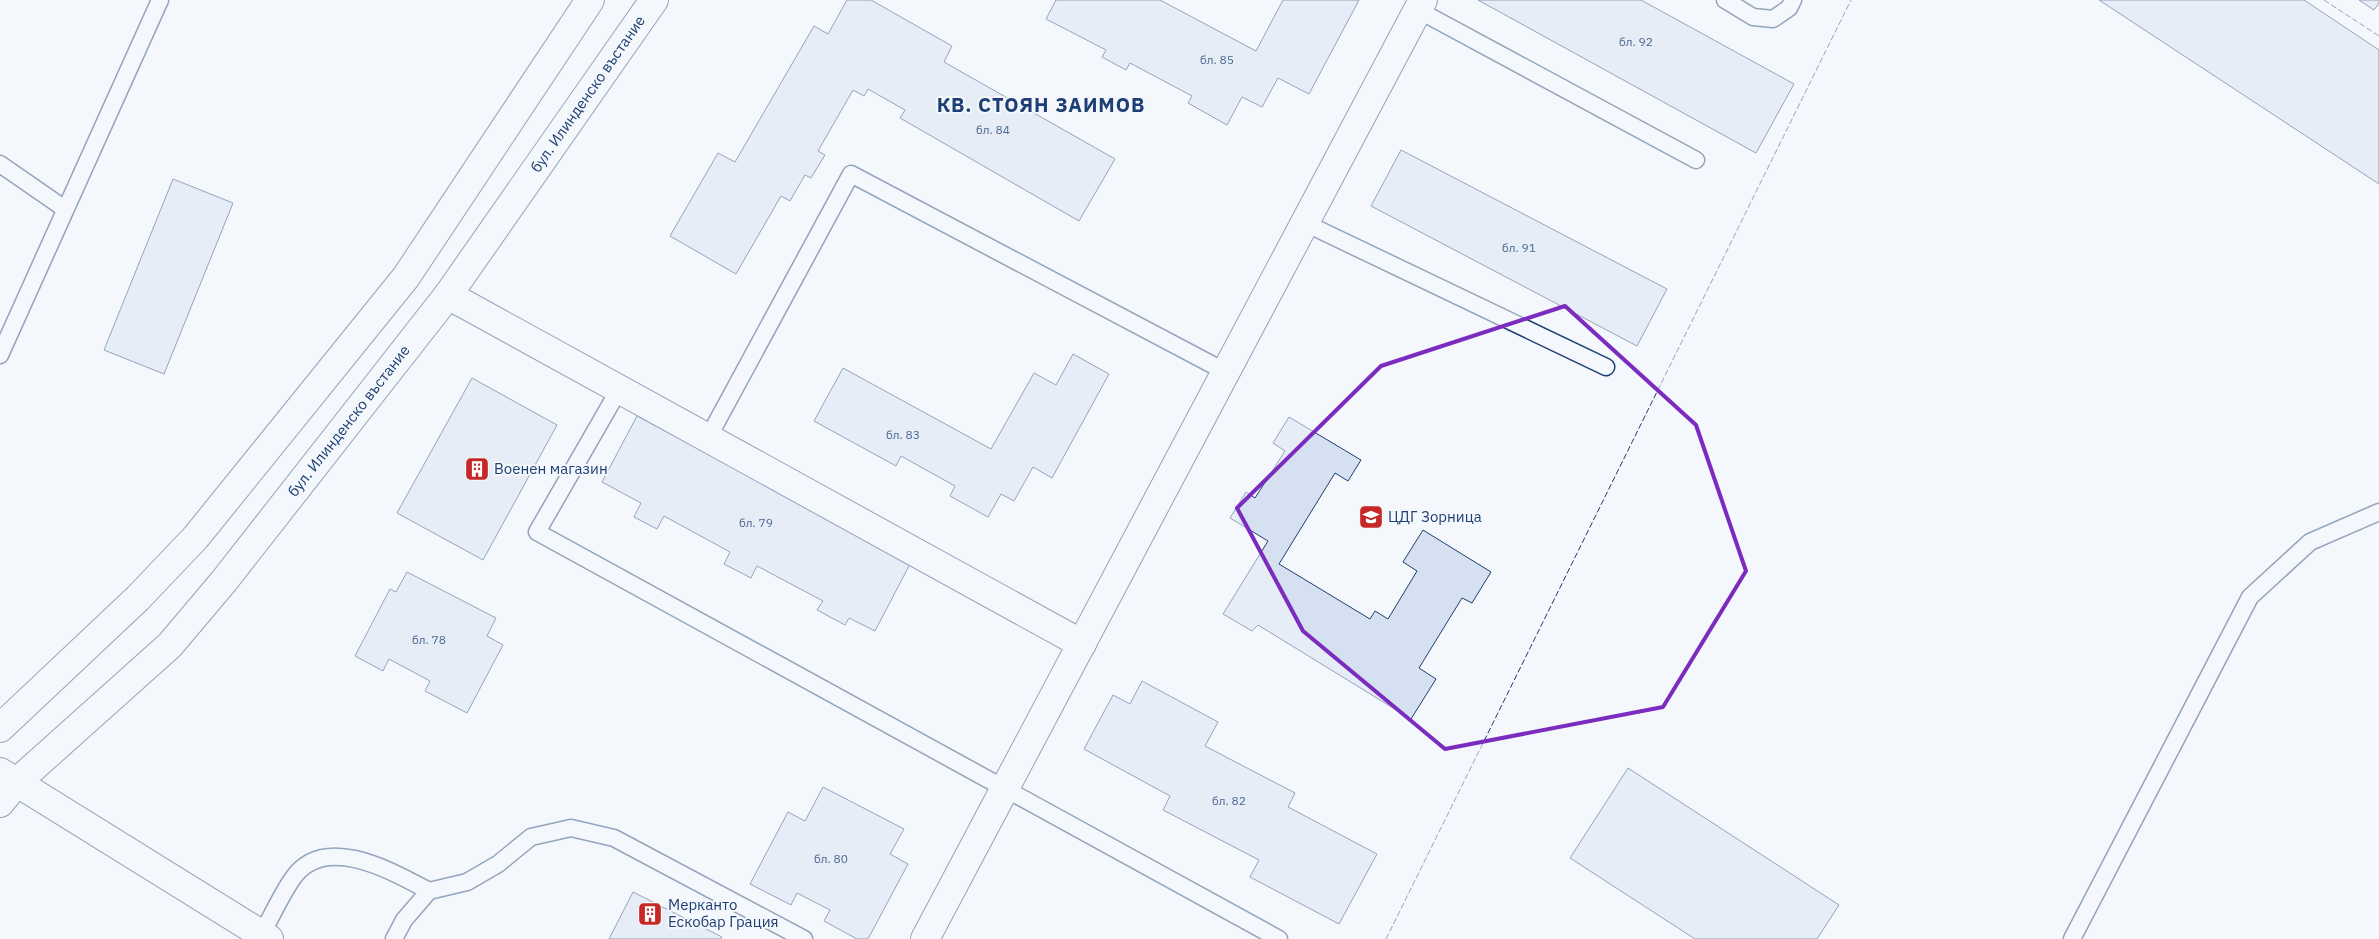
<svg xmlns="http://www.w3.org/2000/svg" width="2379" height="939" viewBox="0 0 2379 939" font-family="'IBM Plex Sans',sans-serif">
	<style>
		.building { fill: #d5e0f0; stroke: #1d3f73 }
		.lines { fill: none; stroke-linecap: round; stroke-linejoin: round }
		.lane-casing { stroke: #1d3f73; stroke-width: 19 }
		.street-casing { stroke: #1d3f73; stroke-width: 30 }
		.secondary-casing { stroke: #1d3f73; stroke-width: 30 }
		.lane { stroke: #f4f7fb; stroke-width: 16 }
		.street { stroke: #f4f7fb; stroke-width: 28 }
		.secondary { stroke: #f4f7fb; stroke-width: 28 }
		.fence { stroke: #1d3f73; stroke-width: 1; stroke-dasharray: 6 2.5; stroke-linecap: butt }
		.marked { fill: none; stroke: #7b2cbf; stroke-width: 4; stroke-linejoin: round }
		.labels { text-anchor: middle; stroke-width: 4; stroke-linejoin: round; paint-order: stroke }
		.number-label { font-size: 12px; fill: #4b6792 }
		.street-label { font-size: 15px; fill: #1d3f73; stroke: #f4f7fb }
		.poi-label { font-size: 15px; fill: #1d3f73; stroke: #f4f7fb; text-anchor: start }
		.district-label { font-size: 20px; font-weight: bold; letter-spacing: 1px; fill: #1d3f73; stroke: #f4f7fb }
	</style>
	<rect width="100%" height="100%" fill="#f4f7fb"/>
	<!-- building -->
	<g class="building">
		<path d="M847 0H871L952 46 944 62 1115 159 1079 221 900 118 905 110 868 89 864 96 853 90 818 151 825 155 811 178 805 175 790 201 781 196 736 274 670 236 718 153 735 162 814 26 828 34Z"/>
		<path d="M1056 0H1160L1256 51 1283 0H1359L1309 94 1278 78 1262 107 1242 97 1227 125 1188 103 1192 96 1130 63 1126 70 1102 57 1106 50 1046 19Z"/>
		<path d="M1478 0H1641L1794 84 1756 153Z"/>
		<path d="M2099 0H2304L2379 50V184Z"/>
		<path d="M2359 0H2379V3L2374 10Z"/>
		<path d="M1401 150 1667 289 1637 346 1371 206Z"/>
		<path d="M173 179 233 203 164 374 104 350Z"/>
		<path d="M1073 354 1109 374 1052 478 1033 467 1014 501 1001 494 988 517 950 496 955 486 901 456 896 466 814 421 843 368 991 449 1034 373 1056 385Z"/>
		<path d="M472 378 557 425 483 560 397 513Z"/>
		<path d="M637 416 911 562 875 631 849 618 845 625 817 610 823 601 757 566 751 578 724 564 730 552 664 516 657 529 634 517 641 503 602 482Z"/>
		<path d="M1289 417 1361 460 1348 481 1335 473 1279 564 1370 619 1375 611 1388 619 1417 571 1403 562 1423 530 1491 572 1472 603 1462 598 1419 668 1436 679 1411 719 1258 625 1252 631 1223 614 1268 541 1230 518 1246 492 1255 498 1285 451 1273 443Z"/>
		<path d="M407 572 496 618 487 636 503 645 467 713 425 691 430 681 389 659 383 671 355 656 390 589 396 592Z"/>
		<path d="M1142 681 1218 722 1205 746 1295 793 1288 807 1377 854 1339 924 1250 877 1259 860 1163 810 1170 796 1084 749 1113 695 1130 704Z"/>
		<path d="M1628 768 1839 905 1817 939H1695L1570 858Z"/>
		<path d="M823 787 904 829 890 854 908 864 868 939H857L824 921 830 910 797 893 791 905 750 884 788 812 805 821Z"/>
		<path d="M633 892 722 937 721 939H609Z"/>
	</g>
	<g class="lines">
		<defs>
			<g id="lane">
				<path d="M1725 0 1753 17 1773 19 1789 8 1793 0"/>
				<path d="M1418 10 1696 160"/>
				<path d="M0 164 65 209"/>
				<path d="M1305 223 1606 367"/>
				<path d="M0 355 160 0"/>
				<path d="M620 388 537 532 1279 939"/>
				<path d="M708 438 851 174 1226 372"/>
				<path d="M261 935C272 916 281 895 293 878 325 832 393 872 429 891"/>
				<path d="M394 939 404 920 429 891 467 882 498 864 531 837 571 828 614 838 804 939"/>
				<path d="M2072 939 2250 597 2310 542 2379 512"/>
			</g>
			<g id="street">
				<path d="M448 295 1082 644"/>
				<path d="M0 772 269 939"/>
				<path d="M925 939 1423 0"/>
			</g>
			<g id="secondary">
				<path d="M0 728 138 598 196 537 406 277 590 0"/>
				<path d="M0 803 17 782 170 645 224 581 448 295 654 0"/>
			</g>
		</defs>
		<!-- lane casing -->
		<use href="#lane" class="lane-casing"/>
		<!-- street casing -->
		<use href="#street" class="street-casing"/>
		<!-- secondary casing -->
		<use href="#secondary" class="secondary-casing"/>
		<!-- lane -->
		<use href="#lane" class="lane"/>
		<!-- street -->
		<use href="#street" class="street"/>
		<!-- secondary -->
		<use href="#secondary" class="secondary"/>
		<!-- fence -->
		<g class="fence">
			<path d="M2324 0 2379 36"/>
			<path d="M1386 939 1851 0"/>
		</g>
	</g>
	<!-- marked area -->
	<path d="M0 0H2379V939H0ZM1565 306 1696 425 1746 571 1663 707 1445 749 1303 631 1237 508 1381 366Z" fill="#f4f7fb" fill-opacity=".55" fill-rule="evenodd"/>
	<path class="marked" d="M1565 306 1696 425 1746 571 1663 707 1445 749 1303 631 1237 508 1381 366Z"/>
	<!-- icons -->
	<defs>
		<symbol id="building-square" viewBox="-11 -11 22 22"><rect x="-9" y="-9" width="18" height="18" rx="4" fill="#c62828" stroke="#f4f7fb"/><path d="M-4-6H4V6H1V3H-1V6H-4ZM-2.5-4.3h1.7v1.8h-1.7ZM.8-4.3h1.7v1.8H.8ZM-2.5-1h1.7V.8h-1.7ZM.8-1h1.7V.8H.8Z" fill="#fff"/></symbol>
		<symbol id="school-square" viewBox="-11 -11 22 22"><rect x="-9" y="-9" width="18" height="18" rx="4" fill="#c62828" stroke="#f4f7fb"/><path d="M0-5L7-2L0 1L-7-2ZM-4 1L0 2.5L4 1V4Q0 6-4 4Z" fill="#fff"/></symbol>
	</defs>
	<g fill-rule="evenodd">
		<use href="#building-square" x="463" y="455" width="28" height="28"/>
		<use href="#school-square" x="1357" y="503" width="28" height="28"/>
		<use href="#building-square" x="636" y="900" width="28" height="28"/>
	</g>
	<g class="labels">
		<!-- number labels -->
		<g class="number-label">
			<text x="1636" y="46">бл. 92</text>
			<text x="1217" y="64">бл. 85</text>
			<text x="993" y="134">бл. 84</text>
			<text x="1519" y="252">бл. 91</text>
			<text x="903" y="439">бл. 83</text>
			<text x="756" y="527">бл. 79</text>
			<text x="429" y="644">бл. 78</text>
			<text x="1229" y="805">бл. 82</text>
			<text x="831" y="863">бл. 80</text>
		</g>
		<!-- street labels -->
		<g class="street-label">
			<text transform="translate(588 94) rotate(-55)" y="5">бул. Илинденско въстание</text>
			<text transform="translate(349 421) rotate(-52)" y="5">бул. Илинденско въстание</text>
		</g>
		<!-- poi labels -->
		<g class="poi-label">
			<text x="494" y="474">Военен магазин</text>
			<text x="1388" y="522">ЦДГ Зорница</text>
			<text x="668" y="910">Мерканто<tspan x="668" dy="17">Ескобар Грация</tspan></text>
		</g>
		<!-- district labels -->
		<g class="district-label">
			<text x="1041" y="112">КВ. СТОЯН ЗАИМОВ</text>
		</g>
	</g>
</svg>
